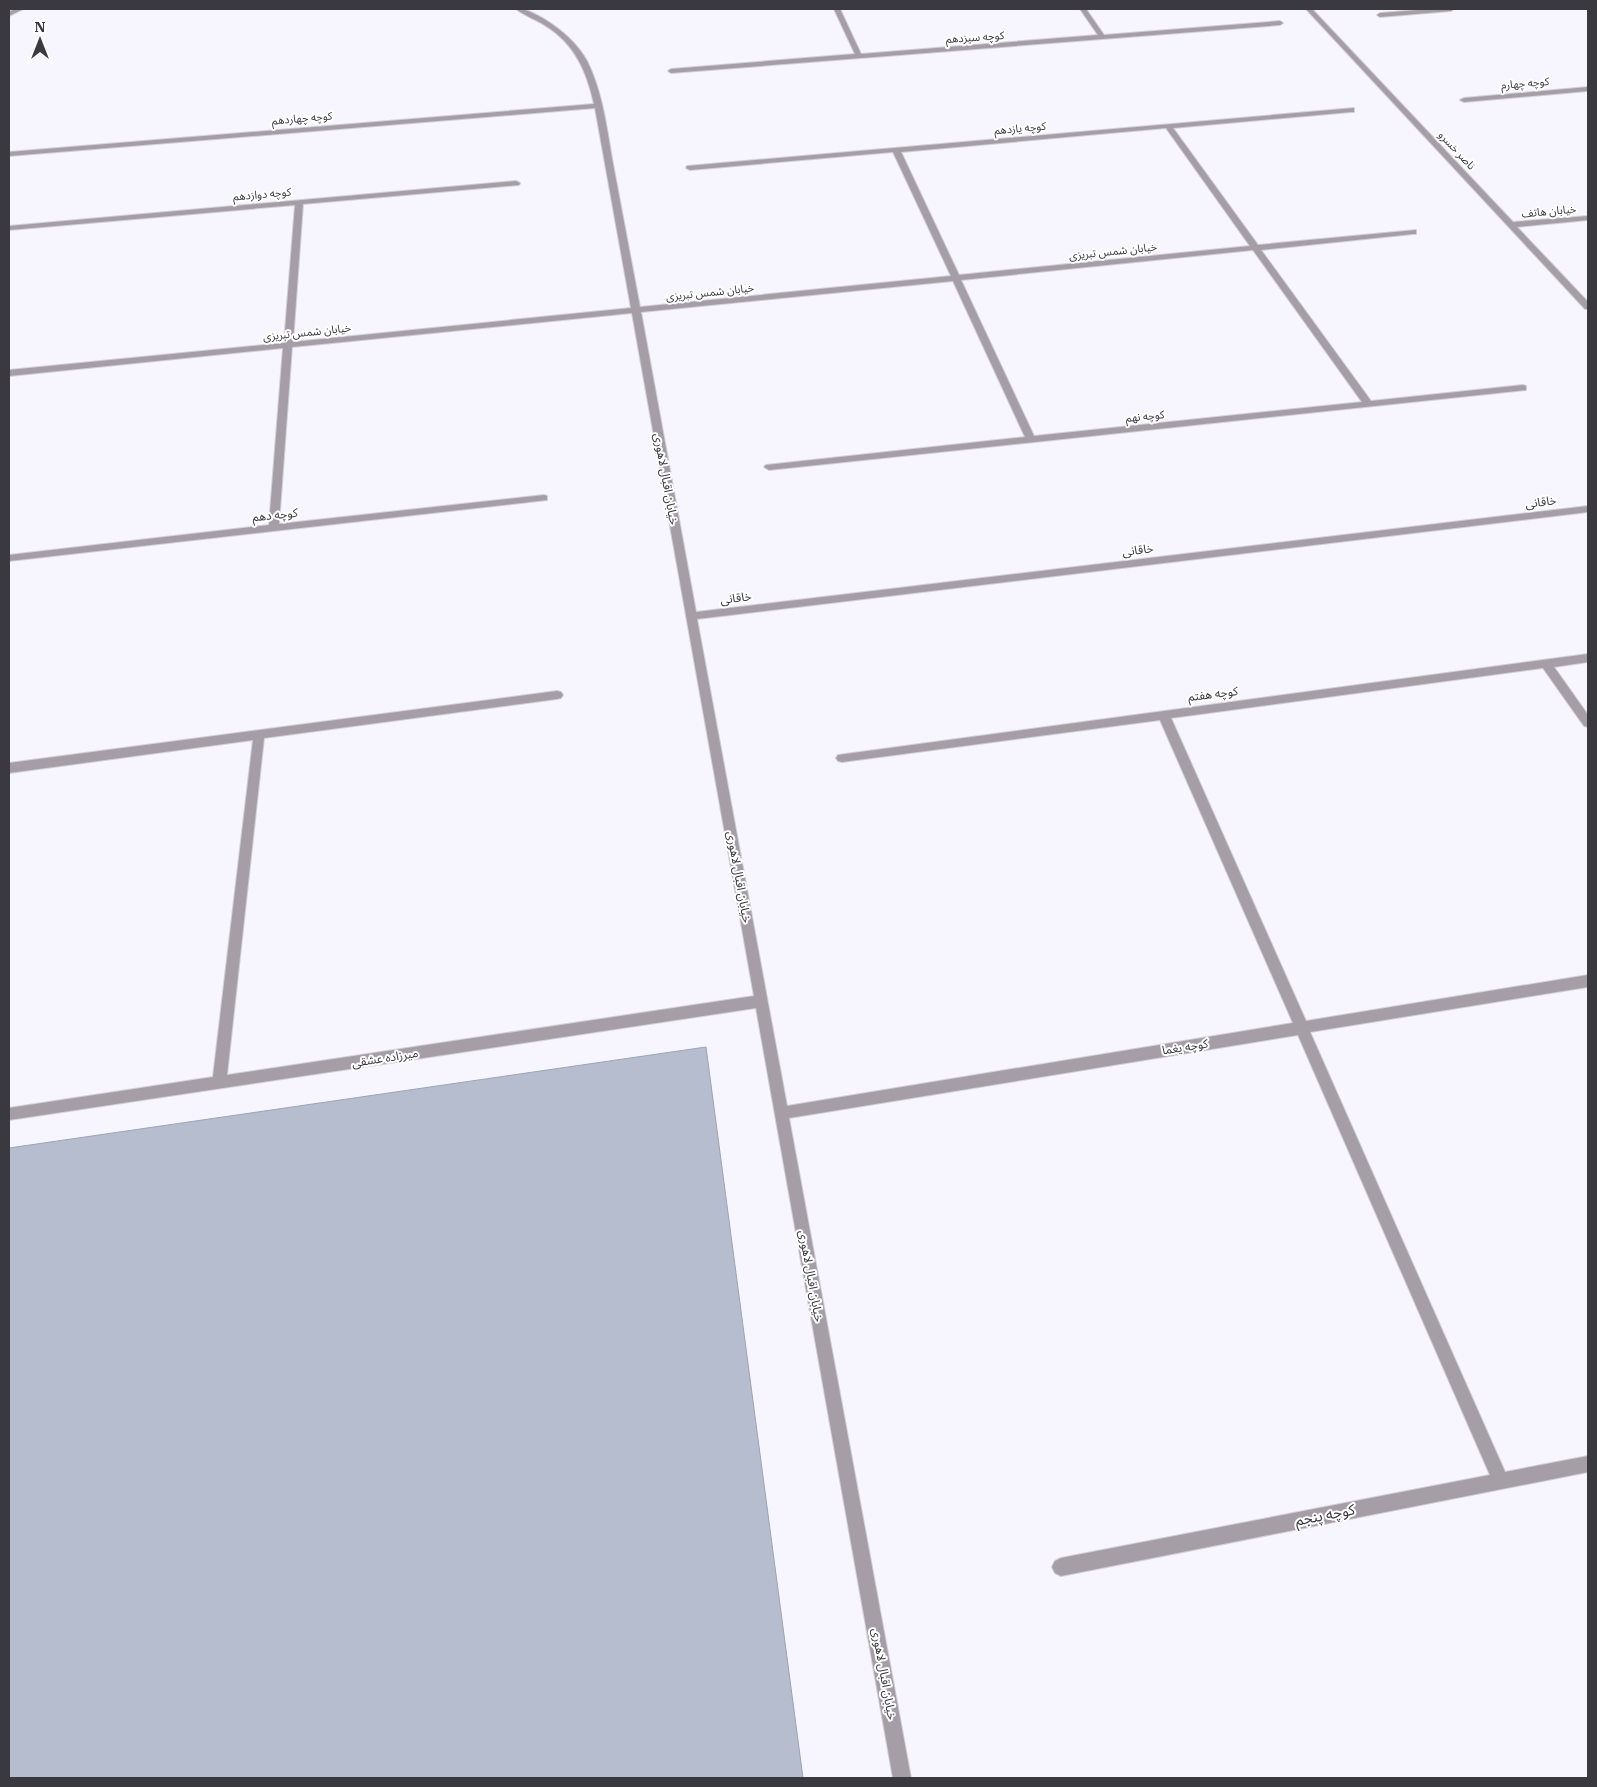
<svg xmlns="http://www.w3.org/2000/svg" width="1597" height="1787" viewBox="0 0 1597 1787" font-family="'IBM Plex Serif','Noto Sans Arabic',serif">
	<style>
		.building { fill: #b5bdcf; stroke: #9ba3b5 }
		.lines { fill: none; stroke-linecap: round; stroke-linejoin: round }
		.minor-casing { stroke: #d1cfd7; stroke-width: 2 }
		.minor { fill: #a59ea6; fill-rule: evenodd }
		.labels { text-anchor: middle; stroke-width: 4; stroke-linejoin: round; paint-order: stroke }
		.far-street-label { font-size: 11px; fill: #3a3940; stroke: #fff }
		.street-label { font-size: 12px; fill: #3a3940; stroke: #fff }
		.near-street-label { font-size: 15px; fill: #3a3940; stroke: #fff }
	</style>
	<rect width="100%" height="100%" fill="#f7f5fd"/>
	<!-- building -->
	<path class="building" d="M706 1047 803 1778H9V1148Z"/>
	<g class="lines">
		<defs>
			<g id="minor">
				<path d="M15 9H23L9 16V12Z"/>
				<path d="M516 9C526 8 535 14 544 19 562 30 577 43 587 61 603 93 607 130 613 164 622 212 631 260 640 307L951 276 893 152 690 170 686 168 687 166 1354 108V112H1351L1173 128 1258 245 1416 230V234H1413L1261 250 1371 401 1523 385 1526 386V390L769 470 764 467 766 465 1025 437 953 281 641 312 696 612 1588 506V512L697 619 787 1106 1293 1023 1160 720 842 762 838 761 836 758 838 755 1588 654V662L1554 667 1588 715V727L1584 726 1543 668 1171 718 1306 1021 1588 975V987L1310 1032 1505 1472 1588 1456V1472L1061 1576 1055 1573 1052 1567 1055 1561 1061 1558 1490 1475 1298 1035 789 1118 911 1778H893L756 1008 9 1120V1108L213 1077 253 740 9 773V763L557 691 561 692 563 695 561 698 557 699 264 738 227 1075 754 996 632 313 292 347 279 524 544 495 547 496V500L9 561V555L269 525 283 348 9 376V370L284 343 295 205 9 230V226L516 181 520 183 519 185 303 204 293 342 631 308 595 108 9 156V152L594 104C587 72 575 44 546 26 537 20 525 16 516 9ZM1166 128 1250 246 959 275 901 152ZM1253 250 1362 402 1034 436 961 280Z"/>
				<path d="M834 9H840L861 54 1098 35 1080 9H1086L1104 35 1280 21 1283 23 1280 25 671 73 668 71 671 69 855 54Z"/>
				<path d="M1306 9H1312L1513 222 1588 216V220L1517 227 1588 302V309H1585Z"/>
				<path d="M1431 9H1454L1451 11 1380 17 1377 15 1380 13Z"/>
				<path d="M1588 87V91L1464 102 1460 100 1464 98Z"/>
			</g>
		</defs>
		<!-- minor casing -->
		<use href="#minor" class="minor-casing"/>
		<!-- minor -->
		<use href="#minor" class="minor"/>
	</g>
	<g class="labels">
		<!-- far-street labels -->
		<g class="far-street-label">
			<text transform="translate(975 37) rotate(-4)" y="4">کوچه سیزدهم</text>
			<text transform="translate(1525 83) rotate(-5)" y="4">کوچه چهارم</text>
			<text transform="translate(302 118) rotate(-5)" y="4">کوچه چهاردهم</text>
			<text transform="translate(1020 128) rotate(-5)" y="4">کوچه یازدهم</text>
			<text transform="translate(1457 150) rotate(47)" y="4">ناصر خسرو</text>
			<text transform="translate(262 194) rotate(-5)" y="4">کوچه دوازدهم</text>
			<text transform="translate(1549 211) rotate(-5)" y="4">خیابان هاتف</text>
			<text transform="translate(1113 251) rotate(-6)" y="4">خیابان شمس تبریزی</text>
			<text transform="translate(710 292) rotate(-6)" y="4">خیابان شمس تبریزی</text>
			<text transform="translate(307 332) rotate(-6)" y="4">خیابان شمس تبریزی</text>
			<text transform="translate(1145 416) rotate(-6)" y="4">کوچه نهم</text>
		</g>
		<!-- street labels -->
		<g class="street-label">
			<text transform="translate(666 479) rotate(80)" y="4">خیابان اقبال لاهوری</text>
			<text transform="translate(1541 502) rotate(-7)" y="4">خاقانی</text>
			<text transform="translate(275 515) rotate(-6)" y="4">کوچه دهم</text>
			<text transform="translate(1138 550) rotate(-7)" y="4">خاقانی</text>
			<text transform="translate(736 598) rotate(-7)" y="4">خاقانی</text>
			<text transform="translate(1213 694) rotate(-7)" y="4">کوچه هفتم</text>
			<text transform="translate(739 877) rotate(80)" y="4">خیابان اقبال لاهوری</text>
			<text transform="translate(1185 1047) rotate(-9)" y="4">کوچه یغما</text>
			<text transform="translate(385 1058) rotate(-9)" y="4">میرزاده عشقی</text>
			<text transform="translate(811 1276) rotate(80)" y="4">خیابان اقبال لاهوری</text>
			<text transform="translate(884 1674) rotate(80)" y="4">خیابان اقبال لاهوری</text>
		</g>
		<!-- near-street labels -->
		<g class="near-street-label">
			<text transform="translate(1325 1515) rotate(-11)" y="5">کوچه پنجم</text>
		</g>
	</g>
	<!-- border -->
	<rect width="1597" height="1787" fill="none" stroke="#3a3940" stroke-width="20"/>
	<!-- north arrow -->
	<g transform="translate(40 40)" stroke="#ffffff" stroke-width="4" paint-order="stroke">
	<path d="M0-4L9 19L0 12L-9 19Z" fill="#3a3940"/>
	<text y="-8" font-size="14" font-weight="bold" text-anchor="middle" fill="#3a3940">N</text>
	</g>
</svg>
